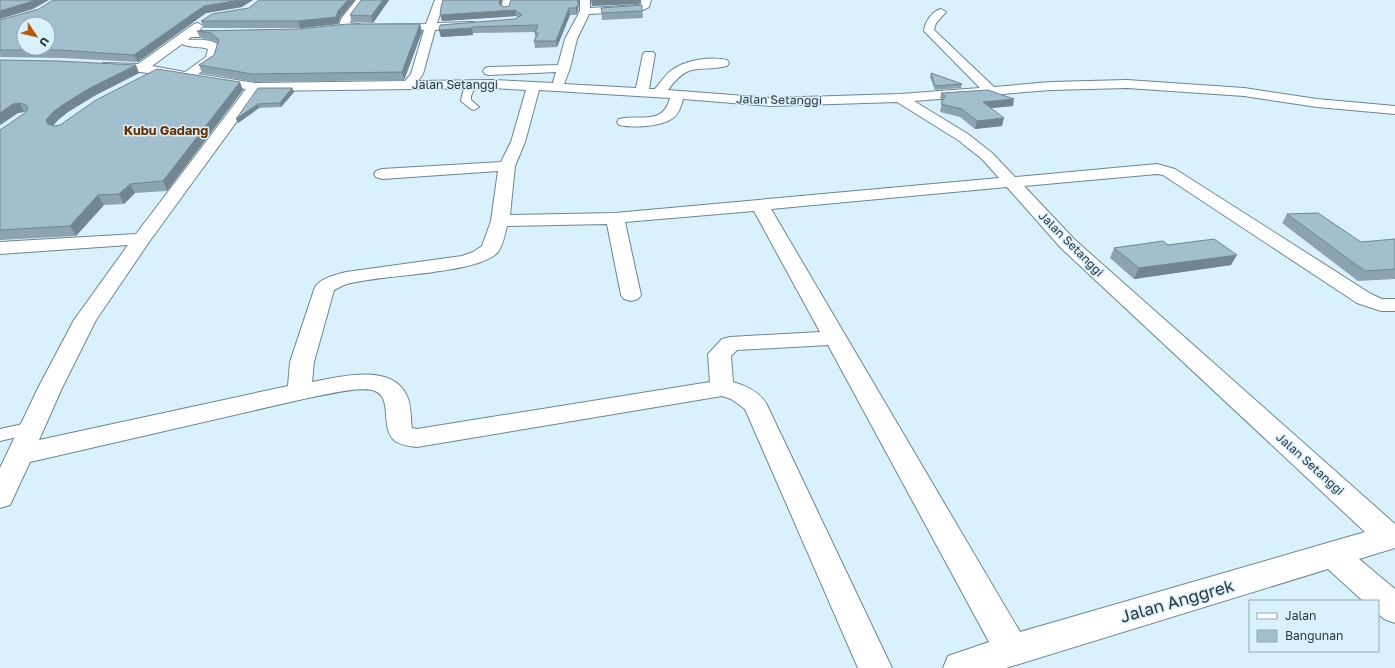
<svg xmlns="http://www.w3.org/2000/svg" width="1395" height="668" font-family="'Golos Text',sans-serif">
<rect width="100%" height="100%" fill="#d9f1fd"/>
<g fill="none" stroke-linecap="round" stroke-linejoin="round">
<defs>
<path id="lane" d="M472 81 476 84 471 96V100L479 107 474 110 471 109 461 101C462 94 465 83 472 81Z
M32 422 38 424 41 428 38 432 0 441V429Z"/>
<path id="street" d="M356 0H366L351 19 350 23 364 25 426 24 435 0H445L437 23 474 22 475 24 474 26 470 27 435 30 423 74 418 81 492 80 554 83 553 82 556 72 489 75 485 74 483 71 485 68 489 67 558 65 565 39 580 11V0H590V8L639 5 641 4V0H651L649 7 641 11 589 14 577 39 570 68 564 84 636 88 643 54 645 52H653L655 54 649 89H655C661 82 665 75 672 70 685 60 711 56 727 60L729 63 727 66C698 73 690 60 668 90L770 98 900 94 980 88 924 31C925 22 932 11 941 9L946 12 936 23 934 30 994 87 1051 82 1127 80 1244 88 1317 99 1395 106V114L1317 107 1244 96 1127 88 1051 90 914 101 968 134 992 153 1015 177 1157 164 1175 169 1371 294 1382 299H1395V311H1381L1357 303 1163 175 1157 174 1024 186 1075 240 1395 524V548L1359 559 1395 589V623L1384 619 1378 614V601H1363L1328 569 1006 668H943L948 656 989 642 828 345 737 350 731 356 733 382C747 386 760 392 767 405L892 668H858L745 409 731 399 722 396 417 447C410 446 399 445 394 440 380 427 393 398 375 391 360 385 316 397 299 400L30 462 10 505 0 508V468L38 388 74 320 128 245 0 254V242L136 234 246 89 141 72 107 70 103 69 101 66 103 63 138 64 194 24 198 23 203 26 199 31H228L233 34 228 37H191L188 40C198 40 213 38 220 47L216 61 198 74 255 83 405 81 411 74 424 30 364 31 340 28 339 26 341 19ZM182 44C190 48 200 46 208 49L206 57 185 72 152 66ZM492 88 526 90 511 142 501 162 382 169 376 171 374 174 376 177 382 179 498 171 491 221 482 246 473 252 462 256 346 272C335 275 321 278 315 287L290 362 288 386 39 440 62 388 96 320 149 242 259 91ZM539 90 670 98C663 126 640 114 619 119L617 122 619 125C632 128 662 127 673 118 679 114 681 106 683 99L770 106 897 102 958 140 982 159 999 178 615 213 510 215 515 166 525 142ZM1007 187 1061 248 1365 532 1020 632 771 209ZM754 211 820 332 730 337 722 339 708 354 710 382 417 429 412 428C410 416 412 405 406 394 390 363 339 377 312 382L314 362 334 290 344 285C377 274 478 275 498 252 503 245 505 234 507 226L607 224 621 295 624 299 631 301 638 299 641 295 625 222Z
M503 0H513L510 11 506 12 501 9Z"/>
</defs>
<use href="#lane" stroke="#6b8693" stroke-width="2"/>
<use href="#street" stroke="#6b8693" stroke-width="2"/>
<use href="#lane" fill="#fff" fill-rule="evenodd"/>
<use href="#street" fill="#fff" fill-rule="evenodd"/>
</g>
<path fill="#8ba4b0" d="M259 0H355L340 18 338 24 300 28H204L201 21 249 8Z
M389 0 373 23 352 22 350 15Z
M443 0H502L501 5 504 7 579 0 578 11 576 15H570L557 47 535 48 534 41 535 38V32L473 33V35L441 37 439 30 515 19 518 18 516 16 442 21Z
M642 5 643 18 602 20 601 8Z
M242 7 206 13 138 62 62 58 0 57V20Z
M420 24 422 32 404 80 255 82 202 73 199 65 214 55 217 44 214 41 200 38 197 31 298 29Z
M0 60 139 73 94 96 68 112 58 120 53 126H54L243 90 167 191 135 193 124 204 104 205 76 236 0 240V130L26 112H24L18 113 0 125Z
M931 73 962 84 961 88 935 90 930 77Z
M258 88H292L294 92 281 107 259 108 238 123Z
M941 93 1013 106 991 108 1002 126 975 129 960 117 940 112 942 102 940 100Z
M1287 214 1361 242 1395 239V279L1358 281 1282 223Z
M1168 245 1231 265 1134 279 1110 258 1114 248Z"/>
<path fill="#718690" d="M34 0H49L33 9 0 19V11Z
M240 0H253L242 7 206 13 138 62 134 55 204 6Z
M348 0H355L340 18 338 24 300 28 298 21 338 11Z
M383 0H389L373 23 371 16Z
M500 0H502L500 10 499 4Z
M578 0H579L578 11 576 15V8Z
M591 0H641L639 4 592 6Z
M569 8 570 15 557 47 556 41Z
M515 10 516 16 442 21 440 15Z
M420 24 422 32 404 80 402 72Z
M472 27 473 35 441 37 439 30Z
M136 65 139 73 94 96 68 112 58 120 50 129 46 120 53 112 64 104 90 88Z
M240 82 243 90 167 191 163 181Z
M292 88 294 92 281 107 280 103Z
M1014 99 1013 106 982 109 983 102Z
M20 103 24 112 18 113 0 125V113L13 104Z
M258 104 259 108 238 123 236 119Z
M1004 118 1002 126 975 129 977 121Z
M130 184 135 193 124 204 119 194Z
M98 195 104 205 76 236 70 226Z
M1237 255 1231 265 1134 279 1139 268Z"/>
<path fill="#a2bfcd" stroke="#718690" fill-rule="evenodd" d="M0 0H34L30 2 0 11Z
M53 0H240L204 6 134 55 58 50H0V20L39 9ZM24 24H48V48H24Z
M259 0H348L338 11 336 17 298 21H201L212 14 249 8Z
M361 0H383L371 16 350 15Z
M443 0H500L499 4 504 7 509 6 511 0H578V5L576 8H569L556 41H534L538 33H535L538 25 472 27V28L439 30 440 25 515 19 522 15 515 10 440 15 441 7Z
M642 5V11L602 13 601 8Z
M348 24H420L402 72 252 74 199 65 214 55 219 40 211 33 197 31 298 29Z
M0 60 58 61 136 65 90 88 64 104 53 112 46 120 48 124 54 126 60 125 96 100 157 69 240 82 163 181 130 184 119 194 98 195 70 226 0 230V130L25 113 28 109 26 105 20 103 13 104 0 113Z
M931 73 962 84 935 86Z
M258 88H292L280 103 258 104 236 119Z
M988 90 1014 99 983 102 1004 118 977 121 962 109 941 104 945 96 941 93Z
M1318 213 1361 242 1395 239V269L1365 271 1287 214Z
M1214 239 1237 255 1139 268 1114 248 1163 241 1168 245Z"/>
<g text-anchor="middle" stroke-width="3" stroke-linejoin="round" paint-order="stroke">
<g font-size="12" fill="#2c383e" stroke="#d9f1fd">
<text x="455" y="89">Jalan Setanggi</text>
<text transform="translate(779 100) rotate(1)" y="4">Jalan Setanggi</text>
<text transform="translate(1071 244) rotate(45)" y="4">Jalan Setanggi</text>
<text transform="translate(1310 464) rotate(42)" y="4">Jalan Setanggi</text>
</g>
<g font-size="13" font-weight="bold" fill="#6b3100" stroke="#d9f1fd">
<text x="166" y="135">Kubu Gadang</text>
</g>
<g font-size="17" fill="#2c383e" stroke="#d9f1fd">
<text transform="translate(1177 601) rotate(-16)" y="6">Jalan Anggrek</text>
</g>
</g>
<rect x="1249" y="600" width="130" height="52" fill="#d9f1fd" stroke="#94a7b1"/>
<rect x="1257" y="613" width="20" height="6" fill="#ffffff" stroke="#94a7b1"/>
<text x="1285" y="620" font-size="12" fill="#2c383e">Jalan</text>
<rect x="1257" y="630" width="20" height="12" fill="#a2bfcd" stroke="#94a7b1"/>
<text x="1285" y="640" font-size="12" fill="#2c383e">Bangunan</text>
<g transform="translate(36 36) rotate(125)"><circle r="19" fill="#d9f1fd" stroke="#94a7b1"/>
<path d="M0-3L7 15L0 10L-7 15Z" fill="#b85b09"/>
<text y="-6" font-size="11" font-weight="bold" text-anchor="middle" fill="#2c383e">U</text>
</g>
</svg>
